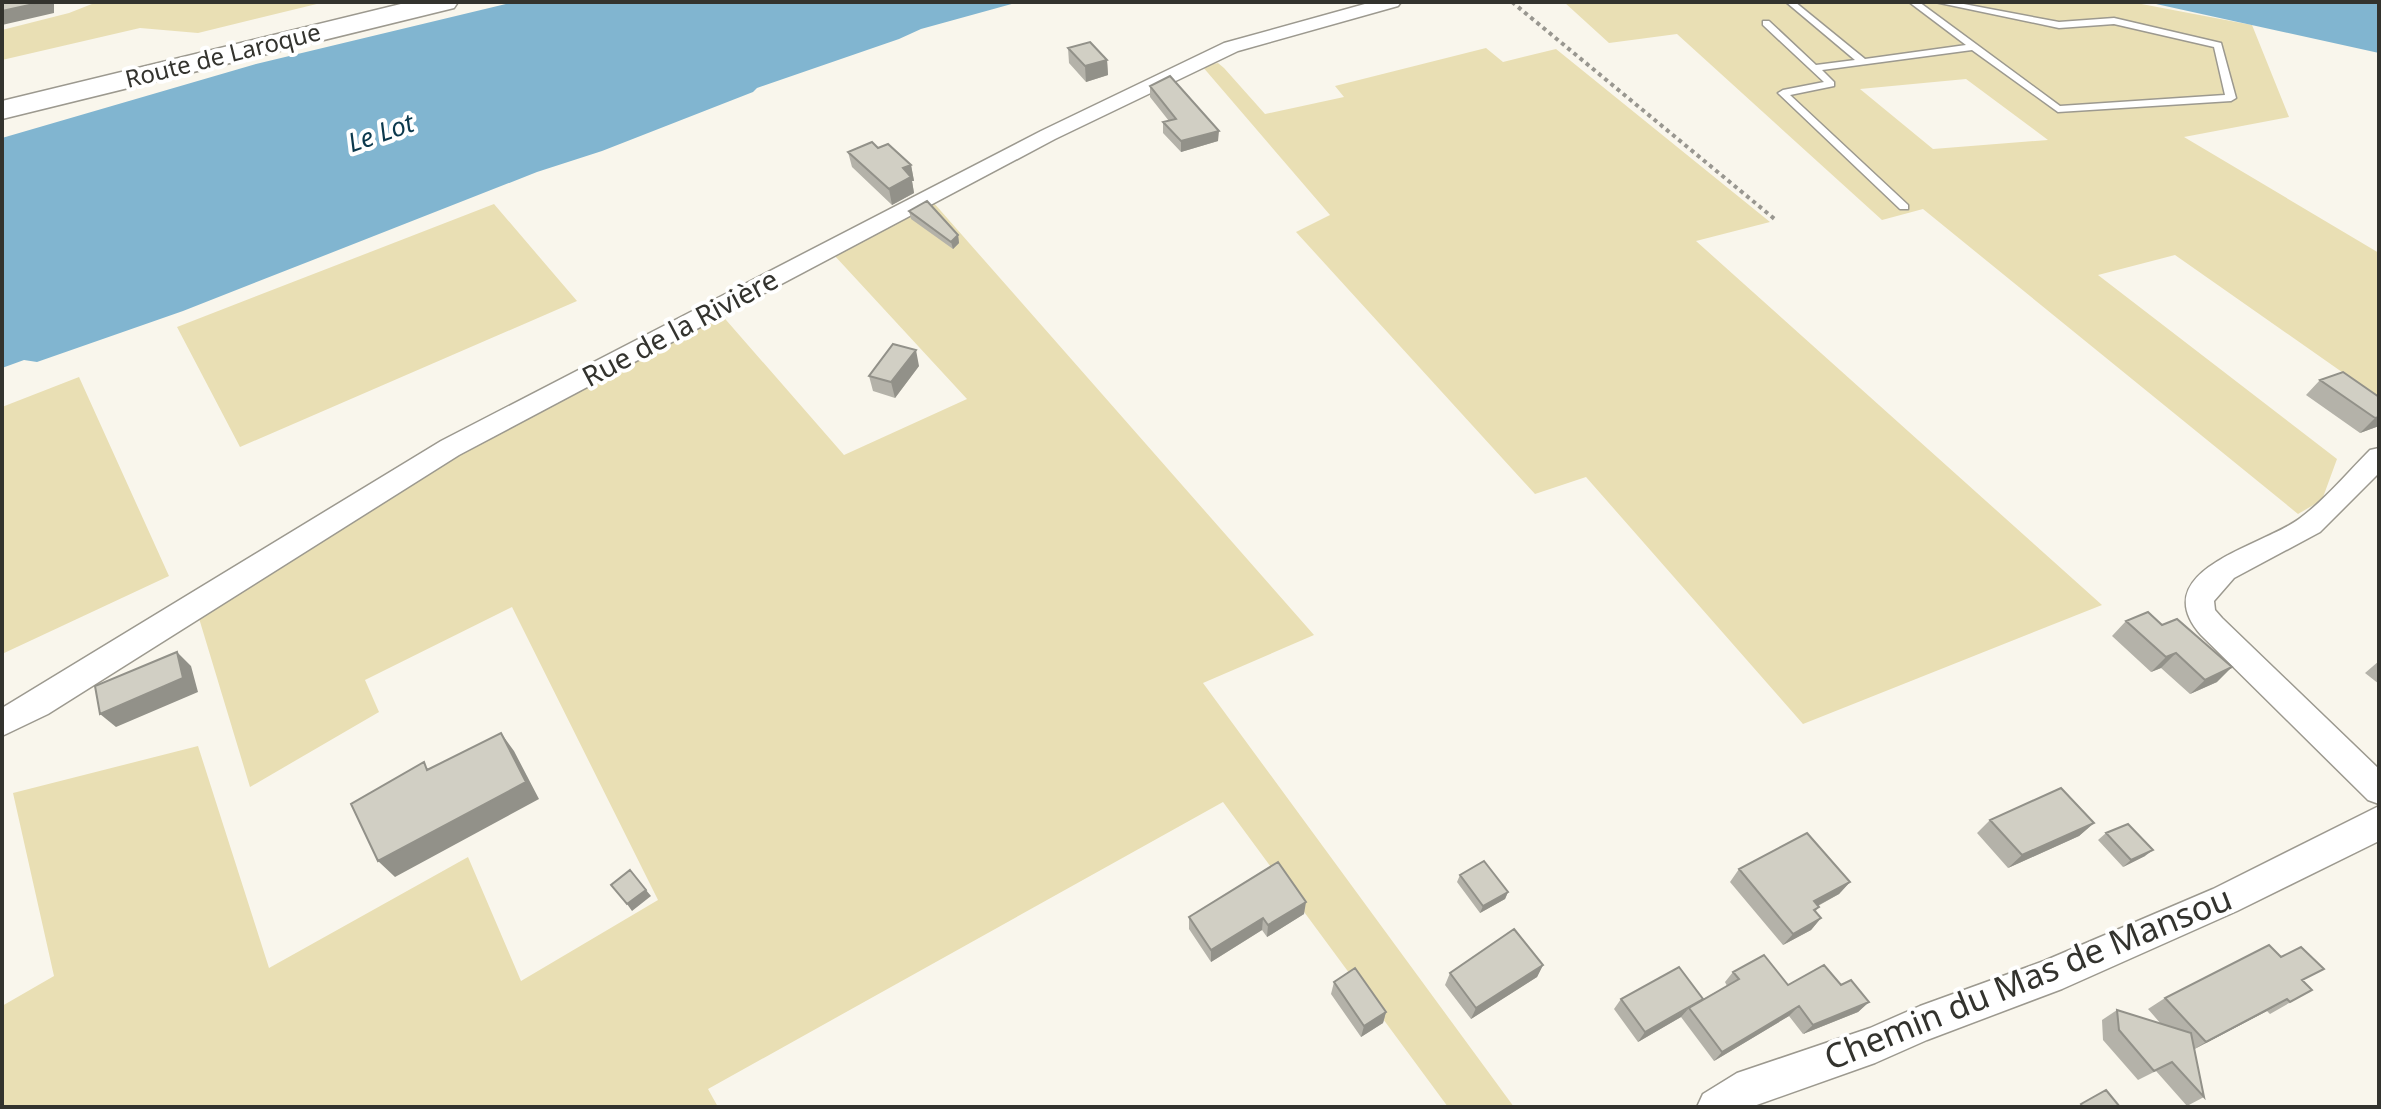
<svg xmlns="http://www.w3.org/2000/svg" width="2381" height="1109" font-family="'Noto Sans',sans-serif">
<rect width="100%" height="100%" fill="#f9f6ec"/>
<path fill="#e9dfb4" fill-rule="evenodd" d="M97 2H325L198 33 140 28 2 60V30L69 13Z
M1564 2H2131L2252 25 2289 117 2184 137 2379 253V398L2175 255 2098 275 2337 459 2322 500 2298 514 1923 209 1882 220 1677 34 1609 43ZM1966 79 2048 140 1933 149 1860 89Z
M1486 48 1503 62 1556 49 1770 222 1696 241 2102 605 1803 724 1586 477 1535 494 1296 232 1330 215 1202 66 1218 63 1224 68 1265 114 1344 97 1335 86Z
M933 202 1314 635 1203 683 1514 1107H1448L1223 802 708 1089 718 1107H2V1006L54 976 13 793 198 746 269 968 468 857 521 981 658 900 512 607 365 680 379 712 250 787 198 615 475 444 720 313 844 455 967 399 834 255Z
M494 204 577 301 240 447 177 327Z
M79 377 169 576 2 654V407Z"/>
<path fill="#81b5d0" d="M514 2H1019L921 29 899 39 757 88 753 92 602 151 537 172 183 311 37 362 24 360 2 368V138L256 64Z
M2147 2H2379V53Z"/>
<g fill="none" stroke-linecap="round" stroke-linejoin="round">
<defs>
<path id="lane" d="M1786 2H1795L1865 59 1966 45 1909 2H1919L2060 106 2225 95 2214 47 2114 24 2059 28 1935 2H1953L2059 22 2114 18 2221 43 2236 98 2231 101 2058 112 1972 50 1822 70 1834 82V86L1790 95 1908 205V209H1900L1778 93 1783 90 1824 82 1763 25V21H1769L1816 65 1855 60Z"/>
<path id="street" d="M1372 2H1401L1398 6 1238 51 1055 139 459 455 48 714 2 736V708L441 441 1041 131 1224 43Z
M2379 448V473L2320 532 2234 578 2214 601 2215 610 2222 618 2379 769V804L2368 800 2201 635C2144 570 2263 546 2299 519 2326 499 2347 473 2370 450Z
M2379 806V841L2237 911 2062 989 1927 1040 1875 1063 1751 1107H1697L1703 1094 1737 1073 1870 1028 1920 1006 2044 961 2213 889Z"/>
<path id="primary" d="M409 2H458L454 8 2 119V101Z"/>
</defs>
<use href="#lane" stroke="#9c998f" stroke-width="3"/>
<use href="#street" stroke="#9c998f" stroke-width="3"/>
<use href="#primary" stroke="#9c998f" stroke-width="3"/>
<path stroke="#999790" stroke-width="4" stroke-dasharray="4 4" stroke-linecap="butt" d="M1512 2 1777 221"/>
<use href="#lane" fill="#fff" fill-rule="evenodd"/>
<use href="#street" fill="#fff" fill-rule="evenodd"/>
<use href="#primary" fill="#fff" fill-rule="evenodd"/>
</g>
<path fill="#b4b2a9" d="M1068 48 1107 60 1108 75 1086 82 1069 63Z
M1150 86 1218 141 1181 152 1163 133V122L1169 121 1150 97Z
M878 148 911 165 914 181H912L914 193 892 205 852 167 848 152Z
M909 211 958 235 959 243 953 249 911 219Z
M919 366 895 398 873 391 869 376Z
M2343 372 2379 426 2360 433 2306 395 2320 380Z
M2148 612 2217 682 2190 694 2161 668 2151 672 2112 636 2126 621Z
M2379 661V684L2365 673Z
M1990 820 2094 823 2079 836 2008 868 1977 833Z
M2106 833 2145 856 2123 867 2098 840Z
M1739 869 1850 882 1839 894 1818 906 1819 907 1815 912 1821 918 1811 930 1783 945 1730 882Z
M1460 875 1508 892 1505 899 1480 913 1457 882Z
M1304 914 1267 937 1262 930 1211 962 1189 929V917Z
M1543 965 1537 977 1471 1019 1445 985 1450 973Z
M1733 972 1788 985H1841L1869 1002 1858 1012 1803 1034 1789 1016 1714 1061 1681 1017 1638 1042 1614 1009 1621 999H1703L1727 986 1725 982Z
M2303 981 2312 990 2270 1014 2267 1011 2194 1049 2204 1097 2187 1106 2156 1071 2138 1080 2103 1040 2102 1020 2117 1010 2161 1024 2148 1009 2165 998Z
M1334 982 1386 1012 1383 1023 1361 1037 1331 994Z"/>
<path fill="#929189" d="M43 2H54V13L2 25V11Z
M1107 60 1108 75 1086 82 1085 66Z
M1219 131 1218 141 1181 152V141Z
M911 165 914 181H912L914 193 892 205 889 189 903 168Z
M958 235 959 243 953 249 951 242Z
M916 350 919 366 895 398 891 382Z
M2379 417V426L2360 433 2375 418Z
M177 652 191 666 198 692 116 727 100 714Z
M2176 653 2161 668 2151 672 2166 657Z
M2232 667 2217 682 2190 694 2205 680Z
M501 733 514 751 539 799 395 877 378 861Z
M2094 823 2079 836 2008 868 2022 855Z
M2153 850 2145 856 2123 867 2131 860Z
M1850 882 1839 894 1804 913 1814 901Z
M646 890 651 896 632 911 627 904Z
M1508 892 1505 899 1480 913 1483 906Z
M1306 902 1304 914 1267 937 1268 925Z
M1263 918 1262 930 1211 962V950Z
M1821 918 1811 930 1783 945 1793 934Z
M1543 965 1537 977 1471 1019 1476 1008Z
M2287 999 2267 1011 2187 1053 2206 1042Z
M1869 1002 1858 1012 1803 1034 1813 1025Z
M1799 1006 1789 1016 1714 1061 1722 1052Z
M1689 1008 1681 1017 1638 1042 1645 1032Z
M1386 1012 1383 1023 1361 1037 1364 1026Z"/>
<path fill="#d1cfc4" stroke="#929189" stroke-width="2" d="M2 2H43L2 11Z
M1090 42 1107 60 1085 66 1068 48Z
M1170 76 1219 131 1181 141 1163 122 1176 119 1150 86Z
M872 142 878 148 888 144 911 165 903 168 911 177 889 189 848 152Z
M927 201 958 235 951 242 909 211Z
M893 344 916 350 891 382 869 376Z
M2343 372 2379 397V417L2375 418 2320 380Z
M2148 612 2162 625 2177 619 2232 667 2205 680 2176 653 2166 657 2126 621Z
M177 652 183 678 100 714 95 686Z
M501 733 526 782 378 861 351 804 424 762 427 770Z
M2061 788 2094 823 2022 855 1990 820Z
M2128 824 2153 850 2131 860 2106 833Z
M1807 833 1850 882 1814 901 1819 907 1814 910 1821 918 1793 934 1739 869Z
M1484 861 1508 892 1483 906 1460 875Z
M1278 862 1306 902 1268 925 1263 918 1211 950 1189 917Z
M630 870 646 890 627 904 611 885Z
M1514 929 1543 965 1476 1008 1450 973Z
M2269 945 2281 957 2301 947 2324 969 2302 980 2312 990 2290 1002 2287 999 2206 1042 2165 998Z
M1764 955 1788 985 1824 965 1841 985 1851 980 1869 1002 1813 1025 1799 1006 1722 1052 1689 1008 1739 979 1733 972Z
M1679 967 1703 999 1645 1032 1621 999Z
M1355 968 1386 1012 1364 1026 1334 982Z
M2117 1010 2191 1033 2204 1097 2172 1062 2154 1071 2119 1030Z
M2106 1090 2120 1107H2083L2081 1104Z"/>
<g text-anchor="middle" stroke-width="8" stroke-linejoin="round" paint-order="stroke">
<g font-size="24" fill="#33332e" stroke="#fff">
<text transform="translate(223 56) rotate(-14)" y="8">Route de Laroque</text>
</g>
<g font-size="26" font-style="italic" fill="#0c394d" stroke="#fff">
<text transform="translate(381 133) rotate(-19)" y="9">Le Lot</text>
</g>
<g font-size="28" fill="#33332e" stroke="#fff">
<text transform="translate(680 328) rotate(-28)" y="10">Rue de la Rivière</text>
</g>
<g font-size="34" fill="#33332e" stroke="#fff">
<text transform="translate(2028 978) rotate(-22)" y="12">Chemin du Mas de Mansou</text>
</g>
</g>
<rect width="2381" height="1109" fill="none" stroke="#33332e" stroke-width="8"/>
</svg>
